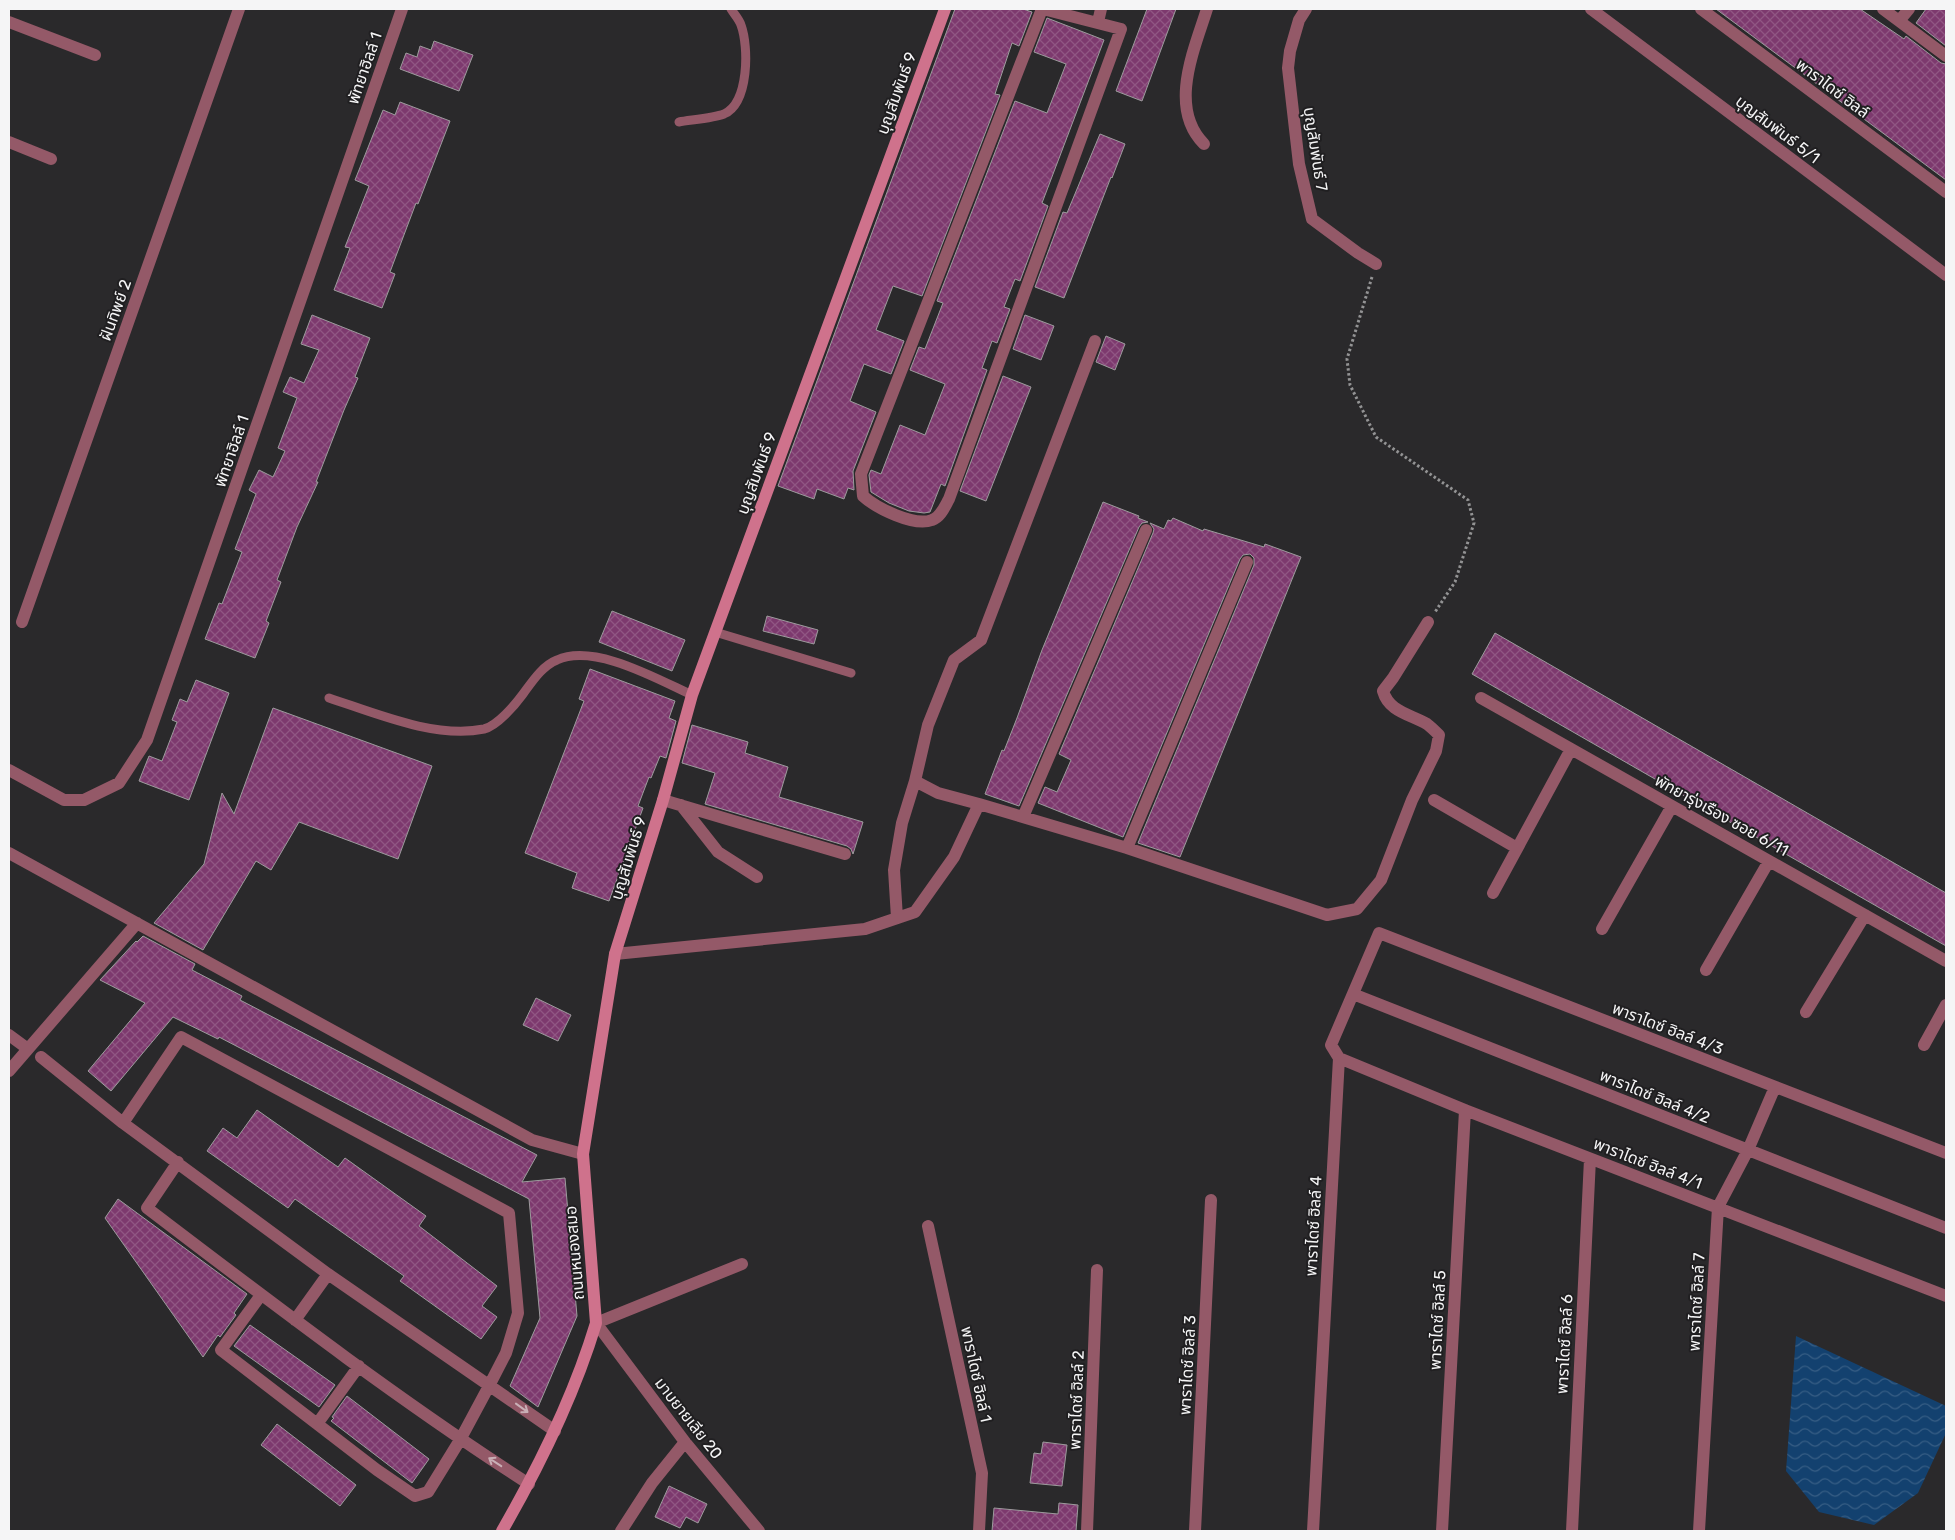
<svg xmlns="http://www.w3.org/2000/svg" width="1955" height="1540" font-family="Rubik,'Noto Sans Thai',sans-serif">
<defs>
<pattern id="water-waves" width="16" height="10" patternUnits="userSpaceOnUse" patternTransform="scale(1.25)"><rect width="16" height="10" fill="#13416f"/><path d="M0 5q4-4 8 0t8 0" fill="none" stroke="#365d84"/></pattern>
<pattern id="building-cross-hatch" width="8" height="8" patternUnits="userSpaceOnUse" patternTransform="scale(1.25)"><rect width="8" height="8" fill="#7d396e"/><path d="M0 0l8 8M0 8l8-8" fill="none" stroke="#905683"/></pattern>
</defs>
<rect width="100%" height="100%" fill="#2a292b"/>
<path fill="url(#water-waves)" d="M1796 1336 1946 1406V1433L1918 1493 1874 1525 1819 1512 1786 1471Z"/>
<path fill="url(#building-cross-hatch)" stroke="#9d9b9d" d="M955 9H1023L1032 12 1019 46 1012 43 995 94 1000 95 922 296 893 286 876 330 904 341 891 374 864 364 850 401 876 412 853 471 854 490 848 488 844 499 817 489 814 499 778 486Z
M1147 9H1176L1142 101 1116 91Z
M1716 9H1860L1904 39 1906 36 1941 63 1946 64V180Z
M1926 9H1946V46L1916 23Z
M1047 18 1104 40 1042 203 1048 206 1020 281 1015 279 1004 307 1010 309 997 343 992 341 982 368 987 370 945 486 941 484 930 512 924 513 909 511 889 503 871 492 869 475 871 470 881 474 900 425 925 435 945 384 910 370 919 347 925 349 943 303 937 301 1015 101 1047 113 1066 64 1034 52Z
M434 41 473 55 459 91 400 69 406 53 417 57 420 46 431 50Z
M400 102 450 121 418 204 416 203 390 272 395 274 382 308 334 290 350 248 345 247 369 186 355 180 383 110 395 115Z
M1100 134 1125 144 1112 178 1111 177 1064 298 1035 287 1063 212 1067 213Z
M312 315 370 338 355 377 358 378 344 410 316 482H318L297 527 277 580 281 582 266 621 269 623 255 658 205 639 219 603 222 604 242 552 235 549 256 494 249 490 259 470 273 477 285 451 278 448 297 398 283 392 290 377 304 383 319 350 301 344Z
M1025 315 1054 326 1041 360 1013 349Z
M1106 336 1125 344 1115 370 1096 362Z
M1003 376 1031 387 986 501 960 491Z
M1103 502 1139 516 1138 518 1148 522 1142 523 1139 527 1019 806 985 794 1002 750 1004 751 1017 718 1042 650Z
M1173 518 1203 531 1204 529 1264 547 1265 544 1301 557 1180 857 1138 843 1254 565V558L1250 554 1243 555 1240 559 1123 837 1038 803 1045 787 1057 792 1071 760 1059 754 1153 533 1154 529 1150 523 1164 529 1168 520 1171 521Z
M612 611 685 640 672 671 599 642Z
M767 616 818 630 814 644 763 631Z
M1495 633 1946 893V946L1472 674Z
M590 669 675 701 669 718 676 721 666 758 660 756 651 778 649 777 638 806 643 808 609 901 572 888 577 873 525 853 584 701 579 699Z
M196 680 229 693 189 800 139 781 149 756 162 761 177 722 172 720 180 699 187 702Z
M273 708 432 766 398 859 299 822 271 870 256 861 203 950 154 923 204 864 222 793 234 814Z
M692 725 748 742 745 753 788 767 779 797 863 822 853 854 851 849 847 846 705 804 715 773 682 763Z
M143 936 195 964 192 970 242 996 240 1000 537 1155 522 1182 565 1178 577 1316 538 1407 510 1386 540 1318 529 1199 219 1037 218 1039 173 1017 111 1091 88 1071 145 1003 100 980 136 941 137 942Z
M536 998 571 1015 558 1041 523 1025Z
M257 1110 338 1167 345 1158 426 1216 419 1226 497 1286 482 1306 497 1317 481 1339 400 1281 404 1276 295 1199 288 1208 207 1151 223 1128 237 1138Z
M118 1199 247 1294 234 1313 236 1315 220 1337 218 1335 203 1357 105 1218Z
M250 1325 335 1385 319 1407 234 1346Z
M347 1396 429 1459 412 1483 331 1421 334 1418 332 1417Z
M277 1424 356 1485 340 1506 261 1445Z
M1043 1442 1067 1445 1062 1486 1030 1483 1034 1453 1041 1454Z
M669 1486 707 1504 698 1523 686 1517 680 1528 655 1517Z
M1059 1503 1078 1505 1076 1531H992L994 1508 1058 1514Z"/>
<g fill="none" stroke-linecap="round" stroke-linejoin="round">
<path stroke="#939394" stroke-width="3" stroke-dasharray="2.5 2.5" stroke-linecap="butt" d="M1372 277 1347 359 1350 385 1376 437 1468 500 1474 523 1455 582 1435 612"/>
<path stroke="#945968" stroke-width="9" d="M679 122C690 120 714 118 724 114 749 103 749 47 741 25 739 19 734 14 731 9
M715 632 851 673
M329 698C375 713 435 739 484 729 497 726 515 705 523 694 532 682 542 666 557 660 594 643 657 679 692 695"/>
<path stroke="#945968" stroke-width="12" d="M1042 9 861 474 863 496C876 508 914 527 932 520 941 517 945 506 949 499L1121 29 1043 9
M1306 9 1299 20 1290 51 1288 68 1299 164 1312 219 1358 253 1376 264
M1591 9 1946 275
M1701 9 1946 192
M1883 9 1946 56
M1899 21 1909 9
M9 22 95 55
M1098 22 1101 9
M9 142 51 159
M1204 144C1168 108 1194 50 1207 9
M22 622 239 9
M1481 698 1946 961
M9 770 64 800H84L119 783 147 740 402 9
M915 781 938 793 979 804
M663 800 845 854
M1434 800 1517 848
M681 805 718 852 757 877
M1023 817 1146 530
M1127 848 1247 562
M9 853 532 1140 583 1154
M1493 893 1571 749
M897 918 894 870 902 823 915 781 928 725 954 660 981 640 1095 341
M1602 929 1672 806
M615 954 865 929 915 912 954 857 979 804 1127 848 1327 915 1357 909 1381 880 1412 800 1436 751 1439 735C1435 731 1431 727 1427 724 1410 714 1389 712 1383 691L1393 678 1428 622
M1706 970 1769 861
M1353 994 1946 1228
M1806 1012 1865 915
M9 1035 28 1049
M1924 1045 1946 1005
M41 1057 123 1123 328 1274 555 1431
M1339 1058 1465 1110 1946 1296
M9 1071 137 923
M123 1123 181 1037 509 1213 518 1313 506 1353 489 1386 460 1440 428 1492 415 1496 377 1470 221 1350 261 1295
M178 1162 147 1208C272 1303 397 1399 529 1484
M928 1226 982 1473 979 1531
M742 1264 596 1323 685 1442 759 1531
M295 1320 328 1274
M317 1424 359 1366
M621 1531 652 1483 685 1442
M1087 1531 1097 1270
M1195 1531 1211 1200
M1313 1531 1339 1058 1331 1045 1379 933 1946 1153
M1442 1531 1465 1110
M1572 1531 1590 1159
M1699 1531 1718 1207 1748 1150 1775 1087"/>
<path stroke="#cf728c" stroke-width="12" d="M502 1531C540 1465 574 1396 596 1323L583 1154 615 954 663 800 692 695 945 9"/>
</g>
<defs><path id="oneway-shaft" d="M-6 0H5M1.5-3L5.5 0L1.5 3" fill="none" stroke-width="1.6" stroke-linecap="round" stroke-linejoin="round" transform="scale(1.25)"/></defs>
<g stroke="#c9afb6">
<use href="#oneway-shaft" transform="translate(522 1408) rotate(36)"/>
<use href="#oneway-shaft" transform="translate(495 1462) rotate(-147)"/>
</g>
<g text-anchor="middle" stroke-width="4" stroke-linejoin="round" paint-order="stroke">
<g font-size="16" fill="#f5f5f6" stroke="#201f21">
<text transform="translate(364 68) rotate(-71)" y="6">พัทยาฮิลล์ 1</text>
<text transform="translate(1833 88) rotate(37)" y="6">พาราไดซ์ ฮิลล์</text>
<text transform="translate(896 93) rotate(-70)" y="6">บุญสัมพันธ์ 9</text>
<text transform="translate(1778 129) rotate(37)" y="6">บุญสัมพันธ์ 5/1</text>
<text transform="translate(1316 149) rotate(81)" y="6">บุญสัมพันธ์ 7</text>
<text transform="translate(115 310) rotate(-70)" y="6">ฝันทิพย์ 2</text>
<text transform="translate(231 451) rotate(-71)" y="6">พัทยาฮิลล์ 1</text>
<text transform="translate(756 473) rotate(-70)" y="6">บุญสัมพันธ์ 9</text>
<text transform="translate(1722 815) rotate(29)" y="6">พัทยารุ่งเรือง ซอย 6/11</text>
<text transform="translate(628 858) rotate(-73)" y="6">บุญสัมพันธ์ 9</text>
<text transform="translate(1668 1028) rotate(21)" y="6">พาราไดซ์ ฮิลล์ 4/3</text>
<text transform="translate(1655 1096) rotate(22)" y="6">พาราไดซ์ ฮิลล์ 4/2</text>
<text transform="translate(1648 1163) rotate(21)" y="6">พาราไดซ์ ฮิลล์ 4/1</text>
<text transform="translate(1313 1226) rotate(-87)" y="6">พาราไดซ์ ฮิลล์ 4</text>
<text transform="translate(574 1253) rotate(-95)" y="6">ถนนหนองสมอ</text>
<text transform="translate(1696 1302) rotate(-87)" y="6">พาราไดซ์ ฮิลล์ 7</text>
<text transform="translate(1437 1320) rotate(-87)" y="6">พาราไดซ์ ฮิลล์ 5</text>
<text transform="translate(1564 1344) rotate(-87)" y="6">พาราไดซ์ ฮิลล์ 6</text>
<text transform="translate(1187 1365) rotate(-87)" y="6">พาราไดซ์ ฮิลล์ 3</text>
<text transform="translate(977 1374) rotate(78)" y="6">พาราไดซ์ ฮิลล์ 1</text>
<text transform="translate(1076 1400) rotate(-88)" y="6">พาราไดซ์ ฮิลล์ 2</text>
<text transform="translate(689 1418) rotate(52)" y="6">มาบยายเลีย 20</text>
</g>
</g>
<rect width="1955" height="1540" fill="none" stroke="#f5f5f6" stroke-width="20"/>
</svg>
